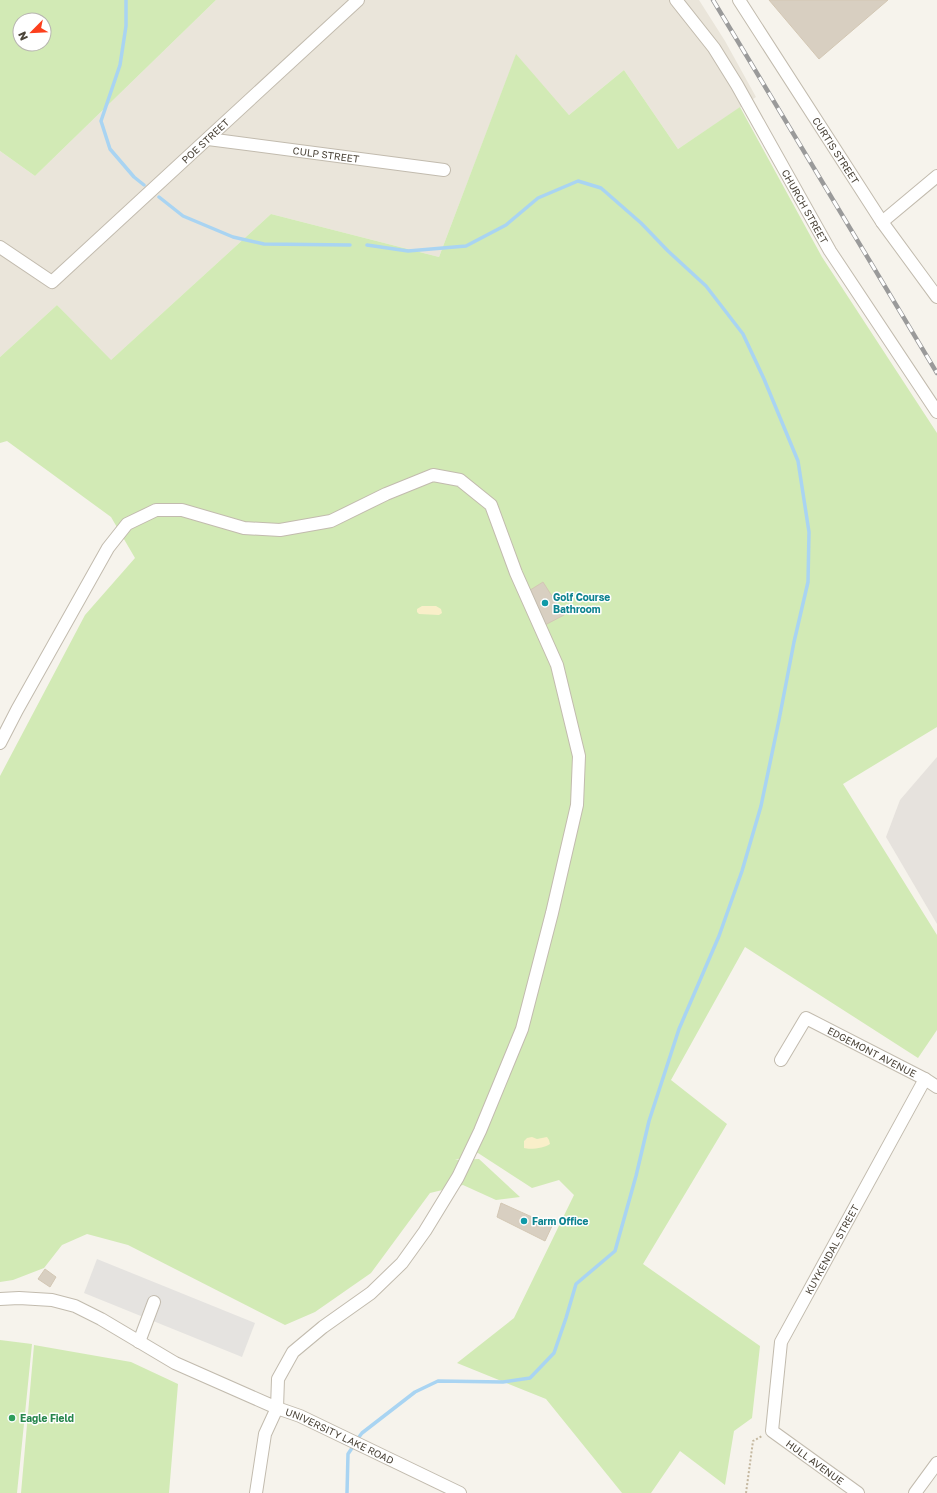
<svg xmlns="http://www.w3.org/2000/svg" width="937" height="1493" font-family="'Golos Text',sans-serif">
<rect width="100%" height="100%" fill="#f6f3ec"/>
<path fill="#eae5da" d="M216 0H699L725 41 756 97 678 149 624 70 569 115 516 55 439 257 271 214 110 361 57 305 0 357V151L35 176Z"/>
<path fill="#e6e2dd" d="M937 757V924L886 837 900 800Z"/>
<path fill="#d2eab5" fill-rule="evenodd" d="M0 0H216L35 176 0 151ZM20 20H44V44H20Z
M516 54 569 115 624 70 678 149 740 107 822 257 937 433V727L843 784 937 935V1030L918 1058 745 947 671 1080 727 1124 643 1264 760 1346 752 1418 734 1431 725 1485 680 1451 651 1493H622L546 1399 457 1363 514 1318 574 1195 559 1180 532 1188 478 1153 455 1160 479 1159 520 1197 496 1200 463 1185 430 1193 371 1273 315 1312 285 1325 128 1245 87 1234 62 1245 44 1268 13 1280 0 1282V776L85 615 135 558 111 517 7 441 0 443V357L57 305 111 360 271 214 439 257Z
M0 1340 32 1344 17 1493H0Z
M34 1345 131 1362 178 1384 169 1493H21Z"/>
<path fill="#f9efc9" d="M422 606H436L441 609 442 613 439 615 419 614 417 612V609Z
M532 1137 537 1139 547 1137 549 1140 550 1144C545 1148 530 1150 524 1148V1141L527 1138Z"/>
<path fill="#e5e3e0" d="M97 1259 255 1323 242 1357 84 1293Z"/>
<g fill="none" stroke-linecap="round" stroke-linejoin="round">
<path stroke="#a9d4f2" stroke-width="3.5" d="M126 0V26L120 65 101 121 110 149 134 177 144 185
M159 197 183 216 233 237 264 244 350 245
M359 1437 362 1433 415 1392 438 1381 503 1382 530 1378 554 1353 566 1318 576 1284 615 1251 636 1176 649 1121 679 1029 719 936 742 871 761 806 779 720 794 642 808 582 809 532 798 461 764 379 743 334 706 286 668 251 641 223 601 188 578 181 538 198 506 225 466 246 408 251 367 245
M347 1493 348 1454 352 1448"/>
</g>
<path fill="#d8cfc1" stroke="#d3c7b4" d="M769 0H888L819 59Z
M543 582 564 615 545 625 527 592Z
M501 1203 552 1226 545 1241 497 1217Z
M45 1269 56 1277 50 1287 38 1279Z"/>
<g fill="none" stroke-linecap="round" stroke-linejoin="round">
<defs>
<g id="minor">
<path id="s1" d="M676 0 714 48 737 85 830 251 937 412"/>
<path id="s2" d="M739 0 882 222 937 297"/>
<path id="s3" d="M208 139 444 170"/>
<path d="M882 222 937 176"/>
<path id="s4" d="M0 247 52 282 358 0"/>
<path d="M0 743 17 710 108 548 127 524 156 510H182L244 528 280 530 331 521 386 494 433 475 460 480 491 505 516 573 557 665 579 756 577 805 552 913 522 1029 480 1131 458 1177 425 1231 402 1263 371 1293 323 1327 293 1352 278 1379 277 1408 175 1363 101 1319 75 1306 52 1300 19 1298 0 1299"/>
<path id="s5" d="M781 1060 806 1018 925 1079 937 1087"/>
<path d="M139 1342 154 1302"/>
<path id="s6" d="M256 1493 265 1434 277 1408 300 1416 460 1493"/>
<path id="s7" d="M858 1493 772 1431 781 1342 925 1079"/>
<path d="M915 1493 937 1463"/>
</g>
</defs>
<use href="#minor" stroke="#c2bbae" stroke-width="14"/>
<path stroke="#c4b79f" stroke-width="2" stroke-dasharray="2 2" stroke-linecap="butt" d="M746 1493 753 1441 762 1436"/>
<use href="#minor" stroke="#fff" stroke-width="12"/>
<defs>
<path id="rail" d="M713 0 937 373"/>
</defs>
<use href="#rail" stroke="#9a9a9a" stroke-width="4.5"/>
<use href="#rail" stroke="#fff" stroke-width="3" stroke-dasharray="9" stroke-linecap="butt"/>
</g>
<g fill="#0f9aa8" stroke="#fff" stroke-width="1.5">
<circle cx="545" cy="603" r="4"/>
<circle cx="524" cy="1221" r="4"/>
</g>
<circle fill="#2e9e5b" stroke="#fff" stroke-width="1.5" cx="12" cy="1418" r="4"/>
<g text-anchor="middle" stroke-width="3" stroke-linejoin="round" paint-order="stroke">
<g font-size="10" fill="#4b4439" stroke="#fff">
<text dy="4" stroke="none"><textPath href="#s4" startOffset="271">POE STREET</textPath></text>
<text dy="4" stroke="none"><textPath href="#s2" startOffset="179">CURTIS STREET</textPath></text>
<text dy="4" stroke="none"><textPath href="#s3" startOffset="119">CULP STREET</textPath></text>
<text dy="4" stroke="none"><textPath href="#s1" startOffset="244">CHURCH STREET</textPath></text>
<text dy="4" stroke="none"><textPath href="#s5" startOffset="123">EDGEMONT AVENUE</textPath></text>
<text dy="4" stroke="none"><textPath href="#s7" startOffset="301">KUYKENDAL STREET</textPath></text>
<text dy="4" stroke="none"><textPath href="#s6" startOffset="157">UNIVERSITY LAKE ROAD</textPath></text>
<text transform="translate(815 1462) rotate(36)" y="4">HULL AVENUE</text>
</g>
<g font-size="10" font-weight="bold" fill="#0d838f" stroke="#fff" text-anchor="start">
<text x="553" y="601">Golf Course<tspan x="553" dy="12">Bathroom</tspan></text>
<text x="532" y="1225">Farm Office</text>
</g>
<g font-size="10" font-weight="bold" fill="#27864d" stroke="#fff" text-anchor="start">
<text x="20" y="1422">Eagle Field</text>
</g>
</g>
<g transform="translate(32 32) rotate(246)"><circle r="19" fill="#ffffff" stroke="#b7b4b0"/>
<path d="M0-3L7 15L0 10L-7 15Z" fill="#fc3f1d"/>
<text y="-6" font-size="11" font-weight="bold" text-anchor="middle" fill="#4b4439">N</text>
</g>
</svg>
